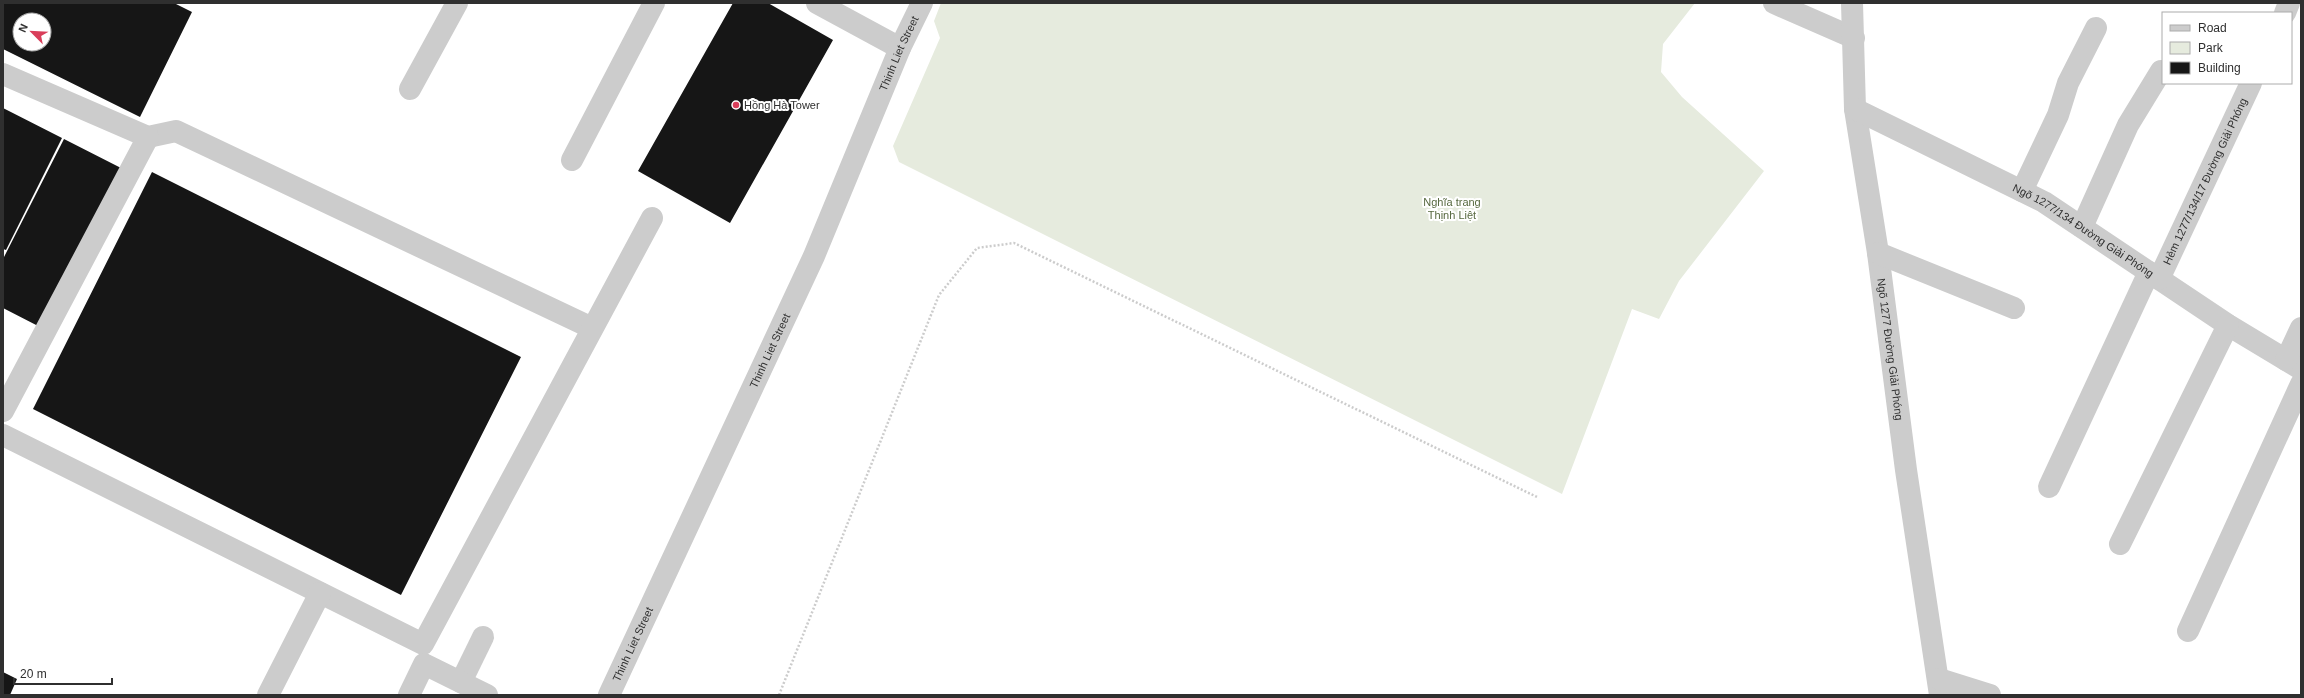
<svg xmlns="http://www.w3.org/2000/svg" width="2304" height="698" font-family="Helvetica,sans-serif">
<rect width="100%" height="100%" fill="#fff"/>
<path fill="#e6ebde" d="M941 3H1695L1663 44 1661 72 1682 97 1764 171 1679 281 1659 319 1632 309 1562 494 899 162 893 146 940 38 934 21Z"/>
<path fill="#161616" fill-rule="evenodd" d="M3 3H174L192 12 140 117 3 49ZM20 20H44V44H20Z
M733 3H768L833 40 730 223 638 171Z
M3 108 62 138 6 250 3 249Z
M64 139 121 168 40 327 3 308V259Z
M152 172 521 357 401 595 33 409Z
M3 672 17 679 10 695H3Z"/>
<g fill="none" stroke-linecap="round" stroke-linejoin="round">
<path stroke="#ccc" stroke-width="2.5" stroke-dasharray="2 2" stroke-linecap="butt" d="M779 695 939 295 977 248 1014 243 1537 497"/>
<g stroke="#ccc" stroke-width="22">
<path d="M817 3 900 48"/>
<path d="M1774 3 1854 38"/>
<path id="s1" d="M1852 3 1855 109 1878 253 1906 470 1940 695"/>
<path d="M2285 13 2289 3"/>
<path d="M3 74 148 137 176 131 592 328"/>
<path d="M410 89 457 3"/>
<path id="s2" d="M1855 109 2044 202 2228 325 2301 369"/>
<path d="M572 160 654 3"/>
<path d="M2022 191 2058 115 2068 83 2096 28"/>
<path d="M2082 227 2128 125 2161 71"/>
<path d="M1878 253 2014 308"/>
<path id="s3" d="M2159 279 2251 83"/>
<path d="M2286 360 2301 328"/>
<path d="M3 411 148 137"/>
<path d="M3 435 423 644 652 218"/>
<path d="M2049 487 2149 272"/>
<path d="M2120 544 2228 325"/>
<path d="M2188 631 2301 384"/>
<path d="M1939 679 1990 695"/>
<path d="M461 682 483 637"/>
<path d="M268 695 320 593"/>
<path d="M409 695 424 664 487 695"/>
<path id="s4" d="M609 695 814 256 900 48 922 3"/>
</g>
</g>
<circle fill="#d93e5a" stroke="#fff" stroke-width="1.5" cx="736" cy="105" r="4"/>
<g text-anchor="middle" stroke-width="4" stroke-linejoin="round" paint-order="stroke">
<g font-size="11" fill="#2f2f2f" stroke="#fff">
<text dy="4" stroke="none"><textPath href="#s4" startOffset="704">Thinh Liet Street</textPath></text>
<text dy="4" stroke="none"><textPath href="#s3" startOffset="108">Hẻm 1277/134/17 Đường Giải Phóng</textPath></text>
<text dy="4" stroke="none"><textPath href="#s2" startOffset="259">Ngõ 1277/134 Đường Giải Phóng</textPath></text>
<text dy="4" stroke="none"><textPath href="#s1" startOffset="349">Ngõ 1277 Đường Giải Phóng</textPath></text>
<text dy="4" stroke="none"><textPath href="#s4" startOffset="380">Thinh Liet Street</textPath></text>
<text dy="4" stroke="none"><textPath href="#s4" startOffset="56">Thinh Liet Street</textPath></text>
</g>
<g font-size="11" fill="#2f2f2f" stroke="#fff" text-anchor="start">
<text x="744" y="109">Hồng Hà Tower</text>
</g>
<g font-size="11" fill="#56683f" stroke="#fff">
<text x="1452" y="206">Nghĩa trang<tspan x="1452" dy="13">Thịnh Liệt</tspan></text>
</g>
</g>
<rect width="2304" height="698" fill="none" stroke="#2f2f2f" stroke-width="8"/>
<rect x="2162" y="12" width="130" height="72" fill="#ffffff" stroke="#acacac"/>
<rect x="2170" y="25" width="20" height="6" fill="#cccccc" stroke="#acacac"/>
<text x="2198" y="32" font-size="12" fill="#2f2f2f">Road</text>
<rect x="2170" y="42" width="20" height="12" fill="#e6ebde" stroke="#acacac"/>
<text x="2198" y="52" font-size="12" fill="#2f2f2f">Park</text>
<rect x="2170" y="62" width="20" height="12" fill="#161616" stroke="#acacac"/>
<text x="2198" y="72" font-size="12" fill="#2f2f2f">Building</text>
<g transform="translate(32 32) rotate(294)"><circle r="19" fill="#ffffff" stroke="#acacac"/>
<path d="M0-3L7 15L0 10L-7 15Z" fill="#d93e5a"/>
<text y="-6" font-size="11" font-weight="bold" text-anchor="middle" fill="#2f2f2f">N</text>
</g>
<path d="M14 678v6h98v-6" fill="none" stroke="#2f2f2f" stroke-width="2"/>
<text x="20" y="678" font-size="12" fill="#2f2f2f" stroke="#ffffff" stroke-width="3" paint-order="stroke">20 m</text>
</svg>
